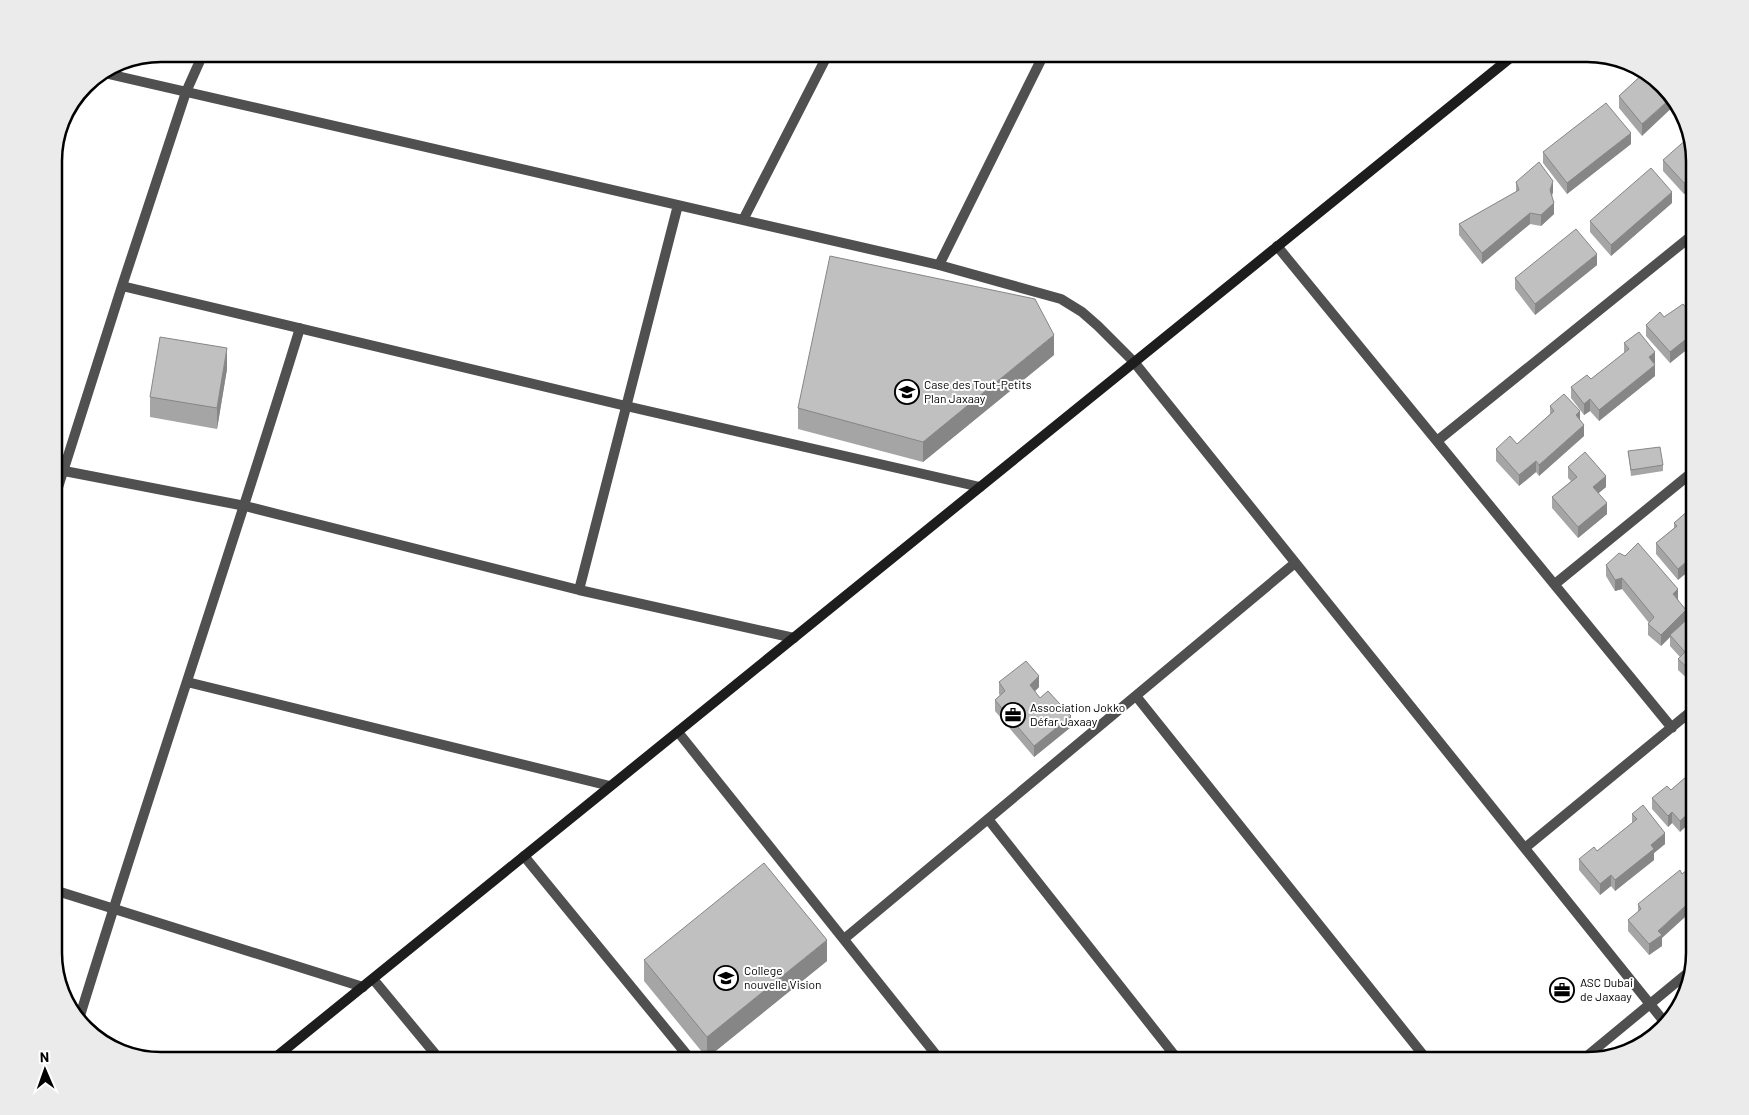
<svg xmlns="http://www.w3.org/2000/svg" width="1749" height="1115" font-family="Barlow,sans-serif">
<rect width="100%" height="100%" fill="#fff"/>
<g fill="none" stroke-linecap="round" stroke-linejoin="round">
<path stroke="#505050" stroke-width="10" d="M104 73 939 265 1061 299 1082 312 1098 326 1134 362 1666 1024
M743 220 828 54
M1277 246 1672 728
M939 265 1044 54
M122 286 626 406 980 487
M1437 441 1695 233
M54 469 245 506 579 590 794 638
M54 500 122 286 186 92 203 54
M1555 584 1695 470
M579 590 678 205
M187 682 610 786
M1136 696 1428 1061
M678 732 941 1061
M988 819 1179 1061
M1525 848 1695 708
M524 856 692 1061
M54 890 363 987
M844 939 1295 563
M373 979 441 1061
M79 1019C150 788 229 559 300 328
M1581 1061 1690 971"/>
<path stroke="#1d1d1d" stroke-width="10" d="M271 1061 1515 54"/>
</g>
<path fill="#a5a5a5" d="M1646 71 1642 136 1619 108V96Z
M1631 144 1567 194 1543 163V152Z
M1663 160 1695 161V185L1684 194 1663 171Z
M1516 182 1553 192 1552 196 1554 214 1541 226 1530 224 1482 264 1459 235V224L1516 192Z
M1672 203 1611 256 1590 232V221Z
M1597 265 1535 315 1515 289V278Z
M1664 317 1695 318V343L1670 363 1646 336V325Z
M1624 343 1655 363 1654 364 1655 376 1599 421 1590 411 1584 415 1571 398V387L1591 379 1624 353Z
M1054 355 923 462 798 429V408Z
M227 369 217 429 150 417V397Z
M1550 406 1580 420 1584 436 1539 476 1536 472 1519 486 1496 461V449L1517 444 1550 414Z
M1628 451 1663 465V471L1631 476Z
M1568 467 1606 487 1598 493 1607 514 1578 538 1552 508V497L1571 481 1568 478Z
M1690 509 1678 580 1656 554V543L1674 528V523Z
M1606 565 1678 599 1686 620 1695 612V680L1692 683 1678 670V659L1680 657 1670 646V637L1661 646 1648 635V624L1649 623 1622 589 1615 591 1606 576Z
M999 682 1039 687 1035 691 1040 698 1071 727 1034 757 995 711V700L1000 695 999 694Z
M1695 769 1680 832 1672 823 1668 827 1652 809V798L1671 790Z
M1632 814 1665 844 1654 853V860L1615 891 1611 886 1600 895 1579 870V859L1597 851 1632 823Z
M1638 904 1662 938V946L1649 955 1628 931V920L1638 912Z
M644 960 827 961 707 1058 644 981Z"/>
<path fill="#868686" d="M1671 98 1677 103 1642 136V124Z
M1631 133V144L1567 194V183Z
M1695 174V185L1684 194V183Z
M1553 181V192L1550 201V190Z
M1672 192V203L1611 256V245Z
M1554 203V214L1541 226V215Z
M1530 213V224L1482 264V253Z
M1597 254V265L1535 315V304Z
M1695 332V343L1670 363V352Z
M1054 335V355L923 462V442Z
M227 348V369L217 429V408Z
M1655 352V363L1649 368V357Z
M1655 365V376L1599 421V410Z
M1590 399V411L1584 415V404Z
M1580 411V422L1576 415Z
M1584 425V436L1539 476V465Z
M1536 461V472L1519 486V475Z
M1606 476V487L1593 498V487Z
M1607 503V514L1578 538V527Z
M1695 554V566L1678 580V569Z
M1622 578V589L1615 591V580Z
M1678 589V600L1673 594Z
M1686 610V621L1670 635V637L1661 646V635Z
M1695 669V680L1692 683V672Z
M1039 676V687L1030 696V685Z
M1071 716V727L1034 757V746Z
M1695 807V818L1680 832V821Z
M1672 812V823L1668 827V816Z
M1665 833V844L1654 853V860L1615 891V880L1651 845Z
M1611 875V886L1600 895V884Z
M1695 897V908L1662 938V946L1649 955V944L1658 931Z
M827 940V961L707 1058V1037Z"/>
<path fill="#c0c0c0" stroke="#868686" d="M1646 71 1671 98 1642 124 1619 96Z
M1606 103 1631 133 1567 183 1543 152Z
M1689 137 1695 161V174L1684 183 1663 160Z
M1539 162 1553 181 1550 190 1554 203 1541 215 1530 213 1482 253 1459 224 1519 190 1516 182Z
M1651 168 1672 192 1611 245 1590 221Z
M1576 229 1597 254 1535 304 1515 278Z
M830 256 1035 299 1054 335 923 442 798 408Z
M1683 304 1695 318V332L1670 352 1646 325 1660 312 1664 317Z
M1639 332 1655 352 1649 357 1655 365 1599 410 1590 399 1584 404 1571 387 1587 375 1591 379 1629 349 1624 343Z
M160 337 227 348 217 408 150 397Z
M1564 394 1580 411 1576 415 1584 425 1539 465 1536 461 1519 475 1496 449 1510 436 1517 444 1554 411 1550 406Z
M1660 447 1663 465 1631 470 1628 451Z
M1585 452 1606 476 1593 487 1607 503 1578 527 1552 497 1577 477 1568 467Z
M1690 509 1695 515V554L1678 569 1656 543 1677 526 1674 523Z
M1638 543 1678 589 1673 594 1686 610 1661 635 1648 624 1654 617 1622 578 1615 580 1606 565 1619 553 1625 556Z
M1695 612V669L1692 672 1678 659 1685 652 1670 635Z
M1026 661 1039 676 1030 685 1040 698 1048 691 1071 716 1034 746 995 700 1005 691 999 682Z
M1695 769V807L1680 821 1672 812 1668 816 1652 798 1667 786 1671 790Z
M1643 805 1665 833 1651 845 1654 849 1615 880 1611 875 1600 884 1579 859 1594 847 1597 851 1637 819 1632 814Z
M764 863 827 940 707 1037 644 960Z
M1692 866 1695 869V897L1658 931 1662 935 1649 944 1628 920 1641 909 1638 904 1680 870 1682 874Z"/>
<defs>
<symbol id="school-ring" viewBox="-11 -11 22 22"><circle r="9.5" fill="#fff" stroke="#000" stroke-width="1.5"/><path d="M0-5L7-2L0 1L-7-2ZM-4 1L0 2.5L4 1V4Q0 6-4 4Z" fill="#000"/></symbol>
<symbol id="office-ring" viewBox="-11 -11 22 22"><circle r="9.5" fill="#fff" stroke="#000" stroke-width="1.5"/><path d="M-6-3h4V-5.5h4V-3h4V5H-6ZM-1-4.5V-3h2v-1.5ZM-6 0V1H6V0Z" fill="#000"/></symbol>
</defs>
<g fill-rule="evenodd">
<use href="#school-ring" x="893" y="378" width="28" height="28"/>
<use href="#office-ring" x="999" y="701" width="28" height="28"/>
<use href="#school-ring" x="712" y="964" width="28" height="28"/>
<use href="#office-ring" x="1548" y="976" width="28" height="28"/>
</g>
<g text-anchor="middle" stroke-width="4" stroke-linejoin="round" paint-order="stroke">
<g font-size="12" fill="#000" stroke="#fff" text-anchor="start">
<text x="924" y="389">Case des Tout-Petits<tspan x="924" dy="14">Plan Jaxaay</tspan></text>
<text x="1030" y="712">Association Jokko<tspan x="1030" dy="14">Défar Jaxaay</tspan></text>
<text x="744" y="975">College<tspan x="744" dy="14">nouvelle Vision</tspan></text>
<text x="1580" y="987">ASC Dubai<tspan x="1580" dy="14">de Jaxaay</tspan></text>
</g>
</g>
<path d="M0 0H1749V1115H0ZM161 62H1587A99 99 0 0 1 1686 161V953A99 99 0 0 1 1587 1052H161A99 99 0 0 1 62 953V161A99 99 0 0 1 161 62Z" fill="#ebebeb" fill-rule="evenodd"/>
<path fill="none" stroke="#000" stroke-width="2.5" d="M161 62H1587A99 99 0 0 1 1686 161V953A99 99 0 0 1 1587 1052H161A99 99 0 0 1 62 953V161A99 99 0 0 1 161 62Z"/>
<g transform="translate(45 1070) rotate(358)" stroke="#ffffff" stroke-width="4" paint-order="stroke">
<path d="M0-4L9 19L0 12L-9 19Z" fill="#000000"/>
<text y="-8" font-size="14" font-weight="bold" text-anchor="middle" fill="#000000">N</text>
</g>
</svg>
